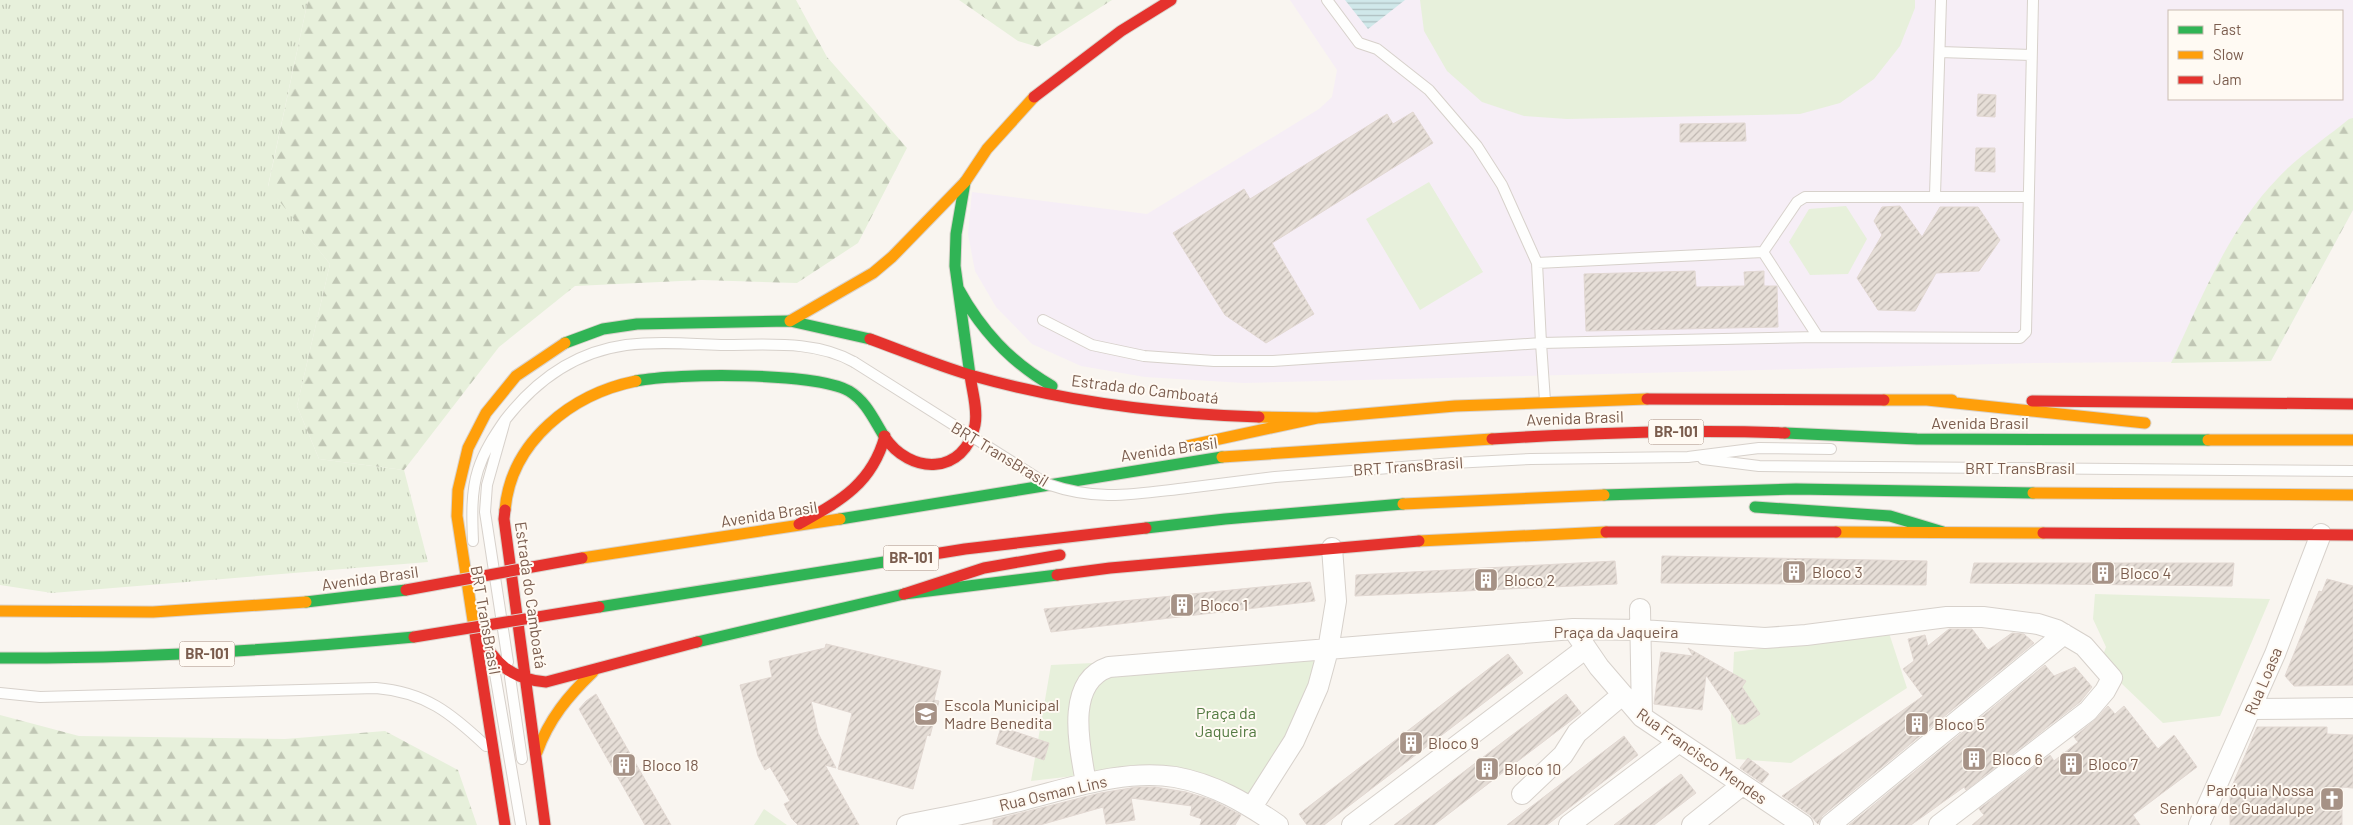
<svg xmlns="http://www.w3.org/2000/svg" width="2353" height="825" font-family="Barlow,sans-serif">
<defs>
<pattern id="grass-tufts" width="24" height="20" patternUnits="userSpaceOnUse" patternTransform="scale(1.25)"><rect width="24" height="20" fill="#e7f0db"/><path d="M3 7l-1-3M5 7V3M7 7l1-3M15 17l-1-3M17 17v-4M19 17l1-3" fill="none" stroke="#c0c6b4"/></pattern>
<pattern id="forest-firs" width="22" height="20" patternUnits="userSpaceOnUse" patternTransform="scale(1.25)"><rect width="22" height="20" fill="#e7f0db"/><path d="M5 1l3.5 6h-7zM16 11l3.5 6h-7z" fill="#c0c6b4"/></pattern>
<pattern id="water-rules" width="6" height="5" patternUnits="userSpaceOnUse" patternTransform="scale(1.25)"><rect width="6" height="5" fill="#d0e8ea"/><path d="M0 2.5h6" fill="none" stroke="#aebfc0"/></pattern>
<pattern id="building-hatch" width="6" height="6" patternUnits="userSpaceOnUse" patternTransform="scale(1.25)"><rect width="6" height="6" fill="#e6ded7"/><path d="M-1 1l2-2M0 6l6-6M5 7l2-2" fill="none" stroke="#bfb7b1"/></pattern>
</defs>
<rect width="100%" height="100%" fill="#f9f5f0"/>
<path fill="#f6eef6" fill-rule="evenodd" d="M1290 0H2353V210L2271 361 2036 363 1244 383 1145 377 1081 366 1032 344 996 307 975 271 968 234 972 192 1147 214 1319 109 1332 97 1337 70ZM2169 11H2342V99H2169Z"/>
<path fill="url(#grass-tufts)" d="M0 0H308L268 186 330 264 297 406 319 459 404 470 428 562 52 593 0 585Z"/>
<path fill="url(#forest-firs)" d="M308 0H796L827 57 907 148 858 243 797 283 702 280 575 286 499 347 404 470 319 459 297 406 330 264 268 187Z
M959 0H1112L1038 47 1018 41Z
M2353 118V210L2271 361 2171 363C2201 300 2228 229 2278 178 2297 157 2326 138 2349 119Z
M0 715 79 736 285 739 385 731 458 770 477 825H0Z"/>
<path fill="#e7f0db" d="M1420 0H1915V8L1900 46 1874 79 1840 103 1800 114 1567 119 1524 116 1482 102 1447 71 1424 31Z
M1429 182 1483 272 1420 310 1366 219Z
M1846 206 1867 239 1848 274 1810 275 1789 242 1809 209Z
M2095 594 2270 599 2220 716 2163 723 2100 663 2106 647 2093 619Z
M1889 633 1907 688 1791 763 1736 759 1731 718 1734 652Z
M1327 652 1316 687 1251 802 1171 769 1100 773 1031 781 1051 665Z
M764 809 787 825H754Z"/>
<path fill="url(#water-rules)" d="M1345 0H1405L1368 29Z"/>
<path fill="url(#building-hatch)" stroke="#e2d8d2" d="M1978 94 1996 95 1995 117 1977 116Z
M1413 112 1433 143 1272 243 1314 314 1266 343 1225 315 1173 233 1244 189 1250 199 1387 114 1393 124Z
M1745 123 1746 141 1680 142V124Z
M1976 148H1995V172L1975 171Z
M1900 206 1922 237 1940 207H1978L2000 240 1979 271 1936 273 1915 311 1878 310 1857 278 1882 235 1874 221 1882 207Z
M1695 271 1696 287 1745 286 1744 272 1764 271V286H1777L1778 327 1586 331 1584 274Z
M1662 556 1927 561 1926 585 1661 583Z
M1615 561 1617 584 1355 596 1356 575Z
M1974 563H2234L2232 586 1970 583Z
M2327 579 2353 586V685L2294 686 2285 676 2319 591 2322 592Z
M1310 582 1315 601 1051 632 1044 609Z
M1949 629H1972L1988 650 2012 633 2024 634 2034 643 1822 816 1818 824 1810 815 1782 796 1923 696 1903 669 1914 661 1908 639 1925 635 1928 646Z
M826 644 941 671 934 700 939 701 930 736 927 735 913 789 838 769 852 713 811 701 818 733 836 768 825 765 859 825H798L792 819 784 804 790 801 770 767 765 770 758 756 740 685 772 677 769 661 825 648Z
M1688 648 1746 681 1742 687 1760 714 1745 724H1739L1706 675 1702 710 1654 704 1661 652 1693 656Z
M1508 654 1523 673 1324 825H1307L1299 814Z
M2045 665 2054 676 2075 667 2092 687 2080 702 1966 790 1964 787 1911 825H1849Z
M596 694 671 825H645L579 709 586 701Z
M1566 694 1581 713 1434 825H1394Z
M2108 706 2115 714 2124 706 2158 749 2174 735 2197 767 2133 815 2140 825H1972L1984 815 1979 809 2050 755 2054 761 2078 742 2074 737 2095 720Z
M1001 727 1049 743 1044 760 996 744Z
M2257 727H2327V734L2353 735V788L2342 787V825H2230V791Z
M1624 736 1638 755 1547 825H1507Z
M1748 758 1769 774 1762 783 1740 768Z
M1681 774 1696 793 1654 825H1614Z
M1137 787H1155L1186 792 1212 800 1241 815 1235 825H1200L1202 819 1190 815 1192 806 1131 798 1135 820 1106 824 1103 807 1040 825H993V820L1100 793Z"/>
<g fill="none" stroke-linecap="round" stroke-linejoin="round">
<defs>
<path id="lane" d="M1327 0 1359 43 1377 49 1429 90 1477 146 1502 185 1537 263 1541 343 1818 337 2020 338 2026 332 2033 0
M1940 52 2031 55
M1935 195 1941 0
M1763 252 1818 337
M1537 263 1763 252 1797 202 1805 197H2028
M1043 320 1092 345 1144 356 1214 361H1273L1541 343 1545 401
M505 421 487 485 485 512 508 662
M1703 459 1759 466 2353 471
M1187 488 1275 477 1453 463 1531 459 1688 457 1759 448 1831 449
M473 541C472 518 471 492 478 470 484 451 494 436 505 420 536 380 575 352 626 345 658 341 692 344 725 345 768 345 815 340 854 362
M495 674 521 825
M510 677 522 759
M0 693 40 697 376 688C425 692 451 713 486 746"/>
<path id="street" d="M1640 609 1642 717
M1573 629 1599 667 1642 717 1803 825
M2251 709 2353 708
M1086 783C1080 748 1064 682 1109 667L1573 629 1641 630 1765 638 1806 635 1947 617H1983L2038 624 2057 630 2084 646 2112 678 2105 691 2088 711 1939 825
M1522 794 1563 755 1577 733 1622 695
M1252 807 1294 741 1318 687 1328 650 1336 601 1332 548
M907 825C946 817 985 810 1023 800 1071 788 1124 769 1175 777 1214 784 1246 803 1278 825
M1352 825 1585 649
M1569 825 1679 742
M1692 825 1742 785
M1830 825 2064 634
M2199 825 2275 654 2321 534"/>
<path id="fast" d="M965 182 956 234 955 266 970 375
M958 288C981 330 1010 362 1052 386
M565 343 603 329 637 324 790 321 870 339
M636 381C676 373 816 372 849 391 866 401 874 420 884 436
M1785 433 1917 439 2208 440
M1604 495 1796 489 2033 493
M1755 507 1890 516 1943 532
M840 519 1222 457
M1146 528 1225 519 1403 504
M306 602 406 590
M599 607 903 559
M697 642 904 594 1057 575
M0 658C139 659 276 650 414 637"/>
<path id="slow" d="M790 321 873 273 892 257 965 182 987 149 1034 97
M1884 400H1952
M1927 400 2145 423
M1259 417 1317 418 1455 406 1647 399
M2208 440H2353
M1187 446 1317 418
M1222 457 1492 439
M2033 493 2353 495
M1403 504 1604 495
M505 510C511 441 572 394 636 381
M1836 532 2043 533
M1419 541 1606 532
M582 558 840 519
M0 611 153 612 306 602
M474 627 457 516 458 490 468 448 486 413 516 376 565 343
M537 752C549 719 568 696 593 672"/>
<path id="jam" d="M1034 97 1121 31 1171 0
M870 339C903 351 936 365 970 375 1062 401 1164 414 1259 417
M1647 399 1884 400
M2032 401 2353 404
M884 436C910 476 965 475 975 425 978 409 972 391 970 375
M1492 439C1589 433 1687 429 1785 433
M505 510 504 519 545 825
M799 524C840 501 872 484 885 436
M1606 532H1836
M2043 533 2353 535
M903 559 965 549 1146 528
M1057 575 1110 568 1419 541
M904 594 984 568 1060 555
M474 627 505 825
M478 633C495 663 510 679 546 682L697 642"/>
</defs>
<use href="#lane" stroke="#d7d1cb" stroke-width="12"/>
<use href="#street" stroke="#d7d1cb" stroke-width="22"/>
<use href="#fast" stroke="#d9d2cb" stroke-width="13"/>
<use href="#slow" stroke="#d9d2cb" stroke-width="13"/>
<use href="#jam" stroke="#d9d2cb" stroke-width="13"/>
<use href="#lane" stroke="#fefefd" stroke-width="10"/>
<use href="#street" stroke="#fefefd" stroke-width="20"/>
<use href="#fast" stroke="#30b455" stroke-width="11"/>
<use href="#slow" stroke="#ff9f0a" stroke-width="11"/>
<use href="#jam" stroke="#e5322d" stroke-width="11"/>
<defs>
<path id="lane-bridge" d="M854 362 1047 484C1099 502 1134 494 1187 488"/>
<path id="jam-bridge" d="M406 590 582 558
M414 637 599 607"/>
</defs>
<use href="#lane-bridge" stroke="#d7d1cb" stroke-width="12" stroke-linecap="butt"/>
<use href="#jam-bridge" stroke="#dad1cc" stroke-width="13" stroke-linecap="butt"/>
<use href="#lane-bridge" stroke="#fefefd" stroke-width="10"/>
<use href="#jam-bridge" stroke="#e5322d" stroke-width="11"/>
</g>
<defs>
<symbol id="building-square" viewBox="-11 -11 22 22"><rect x="-9" y="-9" width="18" height="18" rx="4" fill="#a69286" stroke="#fffaf3"/><path d="M-4-6H4V6H1V3H-1V6H-4ZM-2.5-4.3h1.7v1.8h-1.7ZM.8-4.3h1.7v1.8H.8ZM-2.5-1h1.7V.8h-1.7ZM.8-1h1.7V.8H.8Z" fill="#fff"/></symbol>
<symbol id="school-square" viewBox="-11 -11 22 22"><rect x="-9" y="-9" width="18" height="18" rx="4" fill="#a69286" stroke="#fffaf3"/><path d="M0-5L7-2L0 1L-7-2ZM-4 1L0 2.5L4 1V4Q0 6-4 4Z" fill="#fff"/></symbol>
<symbol id="church-square" viewBox="-11 -11 22 22"><rect x="-9" y="-9" width="18" height="18" rx="4" fill="#a69286" stroke="#fffaf3"/><path d="M-1.2-6h2.4v3.5h3.3v2.4h-3.3V6h-2.4V-.1h-3.3v-2.4h3.3Z" fill="#fff"/></symbol>
</defs>
<g fill-rule="evenodd">
<use href="#building-square" x="1780" y="558" width="28" height="28"/>
<use href="#building-square" x="2089" y="559" width="28" height="28"/>
<use href="#building-square" x="1472" y="566" width="28" height="28"/>
<use href="#building-square" x="1168" y="591" width="28" height="28"/>
<use href="#school-square" x="912" y="700" width="28" height="28"/>
<use href="#building-square" x="1903" y="710" width="28" height="28"/>
<use href="#building-square" x="1397" y="729" width="28" height="28"/>
<use href="#building-square" x="1960" y="745" width="28" height="28"/>
<use href="#building-square" x="2057" y="750" width="28" height="28"/>
<use href="#building-square" x="610" y="751" width="28" height="28"/>
<use href="#building-square" x="1473" y="755" width="28" height="28"/>
<use href="#church-square" x="2318" y="785" width="28" height="28"/>
</g>
<g text-anchor="middle" stroke-width="4" stroke-linejoin="round" paint-order="stroke">
<g fill="#fffaf3" stroke="#a28b7f" stroke-width="1">
<rect x="1648.5" y="419.5" width="55" height="25" rx="4"/>
<rect x="883.5" y="545.5" width="55" height="25" rx="4"/>
<rect x="179.5" y="641.5" width="55" height="25" rx="4"/>
</g>
<g font-size="15" font-weight="bold" fill="#7a5c4d">
<text x="1676" y="437">BR-101</text>
<text x="911" y="563">BR-101</text>
<text x="207" y="659">BR-101</text>
</g>
<g font-size="16" fill="#7a5c4d" stroke="#fffaf3">
<text transform="translate(1145 389) rotate(7)" y="6">Estrada do Camboatá</text>
<text transform="translate(1575 418) rotate(-2)" y="6">Avenida Brasil</text>
<text x="1980" y="429">Avenida Brasil</text>
<text transform="translate(1169 449) rotate(-8)" y="6">Avenida Brasil</text>
<text transform="translate(1000 454) rotate(31)" y="6">BRT TransBrasil</text>
<text transform="translate(1408 466) rotate(-4)" y="6">BRT TransBrasil</text>
<text x="2020" y="474">BRT TransBrasil</text>
<text transform="translate(769 514) rotate(-9)" y="6">Avenida Brasil</text>
<text transform="translate(370 578) rotate(-8)" y="6">Avenida Brasil</text>
<text transform="translate(531 595) rotate(82)" y="6">Estrada do Camboatá</text>
<text transform="translate(486 620) rotate(80)" y="6">BRT TransBrasil</text>
<text x="1616" y="638">Praça da Jaqueira</text>
<text transform="translate(2263 681) rotate(-67)" y="6">Rua Loasa</text>
<text transform="translate(1702 756) rotate(35)" y="6">Rua Francisco Mendes</text>
<text transform="translate(1053 793) rotate(-13)" y="6">Rua Osman Lins</text>
</g>
<g font-size="16" fill="#7a5c4d" stroke="#fffaf3" text-anchor="start">
<text x="1812" y="578">Bloco 3</text>
<text x="2120" y="579">Bloco 4</text>
<text x="1504" y="586">Bloco 2</text>
<text x="1200" y="611">Bloco 1</text>
<text x="944" y="711">Escola Municipal<tspan x="944" dy="18">Madre Benedita</tspan></text>
<text x="1934" y="730">Bloco 5</text>
<text x="1428" y="749">Bloco 9</text>
<text x="1992" y="765">Bloco 6</text>
<text x="2088" y="770">Bloco 7</text>
<text x="642" y="771">Bloco 18</text>
<text x="1504" y="775">Bloco 10</text>
<text x="2314" y="796" text-anchor="end">Paróquia Nossa<tspan x="2314" dy="18">Senhora de Guadalupe</tspan></text>
</g>
<g font-size="16" fill="#537a41" stroke="#fffaf3">
<text x="1226" y="719">Praça da<tspan x="1226" dy="18">Jaqueira</tspan></text>
</g>
</g>
<rect x="2168" y="10" width="175" height="90" fill="#fffaf3" stroke="#cabbb1"/>
<rect x="2178" y="26" width="25" height="8" fill="#30b455" stroke="#cabbb1"/>
<text x="2213" y="35" font-size="15" fill="#7a5c4d">Fast</text>
<rect x="2178" y="51" width="25" height="8" fill="#ff9f0a" stroke="#cabbb1"/>
<text x="2213" y="60" font-size="15" fill="#7a5c4d">Slow</text>
<rect x="2178" y="76" width="25" height="8" fill="#e5322d" stroke="#cabbb1"/>
<text x="2213" y="85" font-size="15" fill="#7a5c4d">Jam</text>
</svg>
